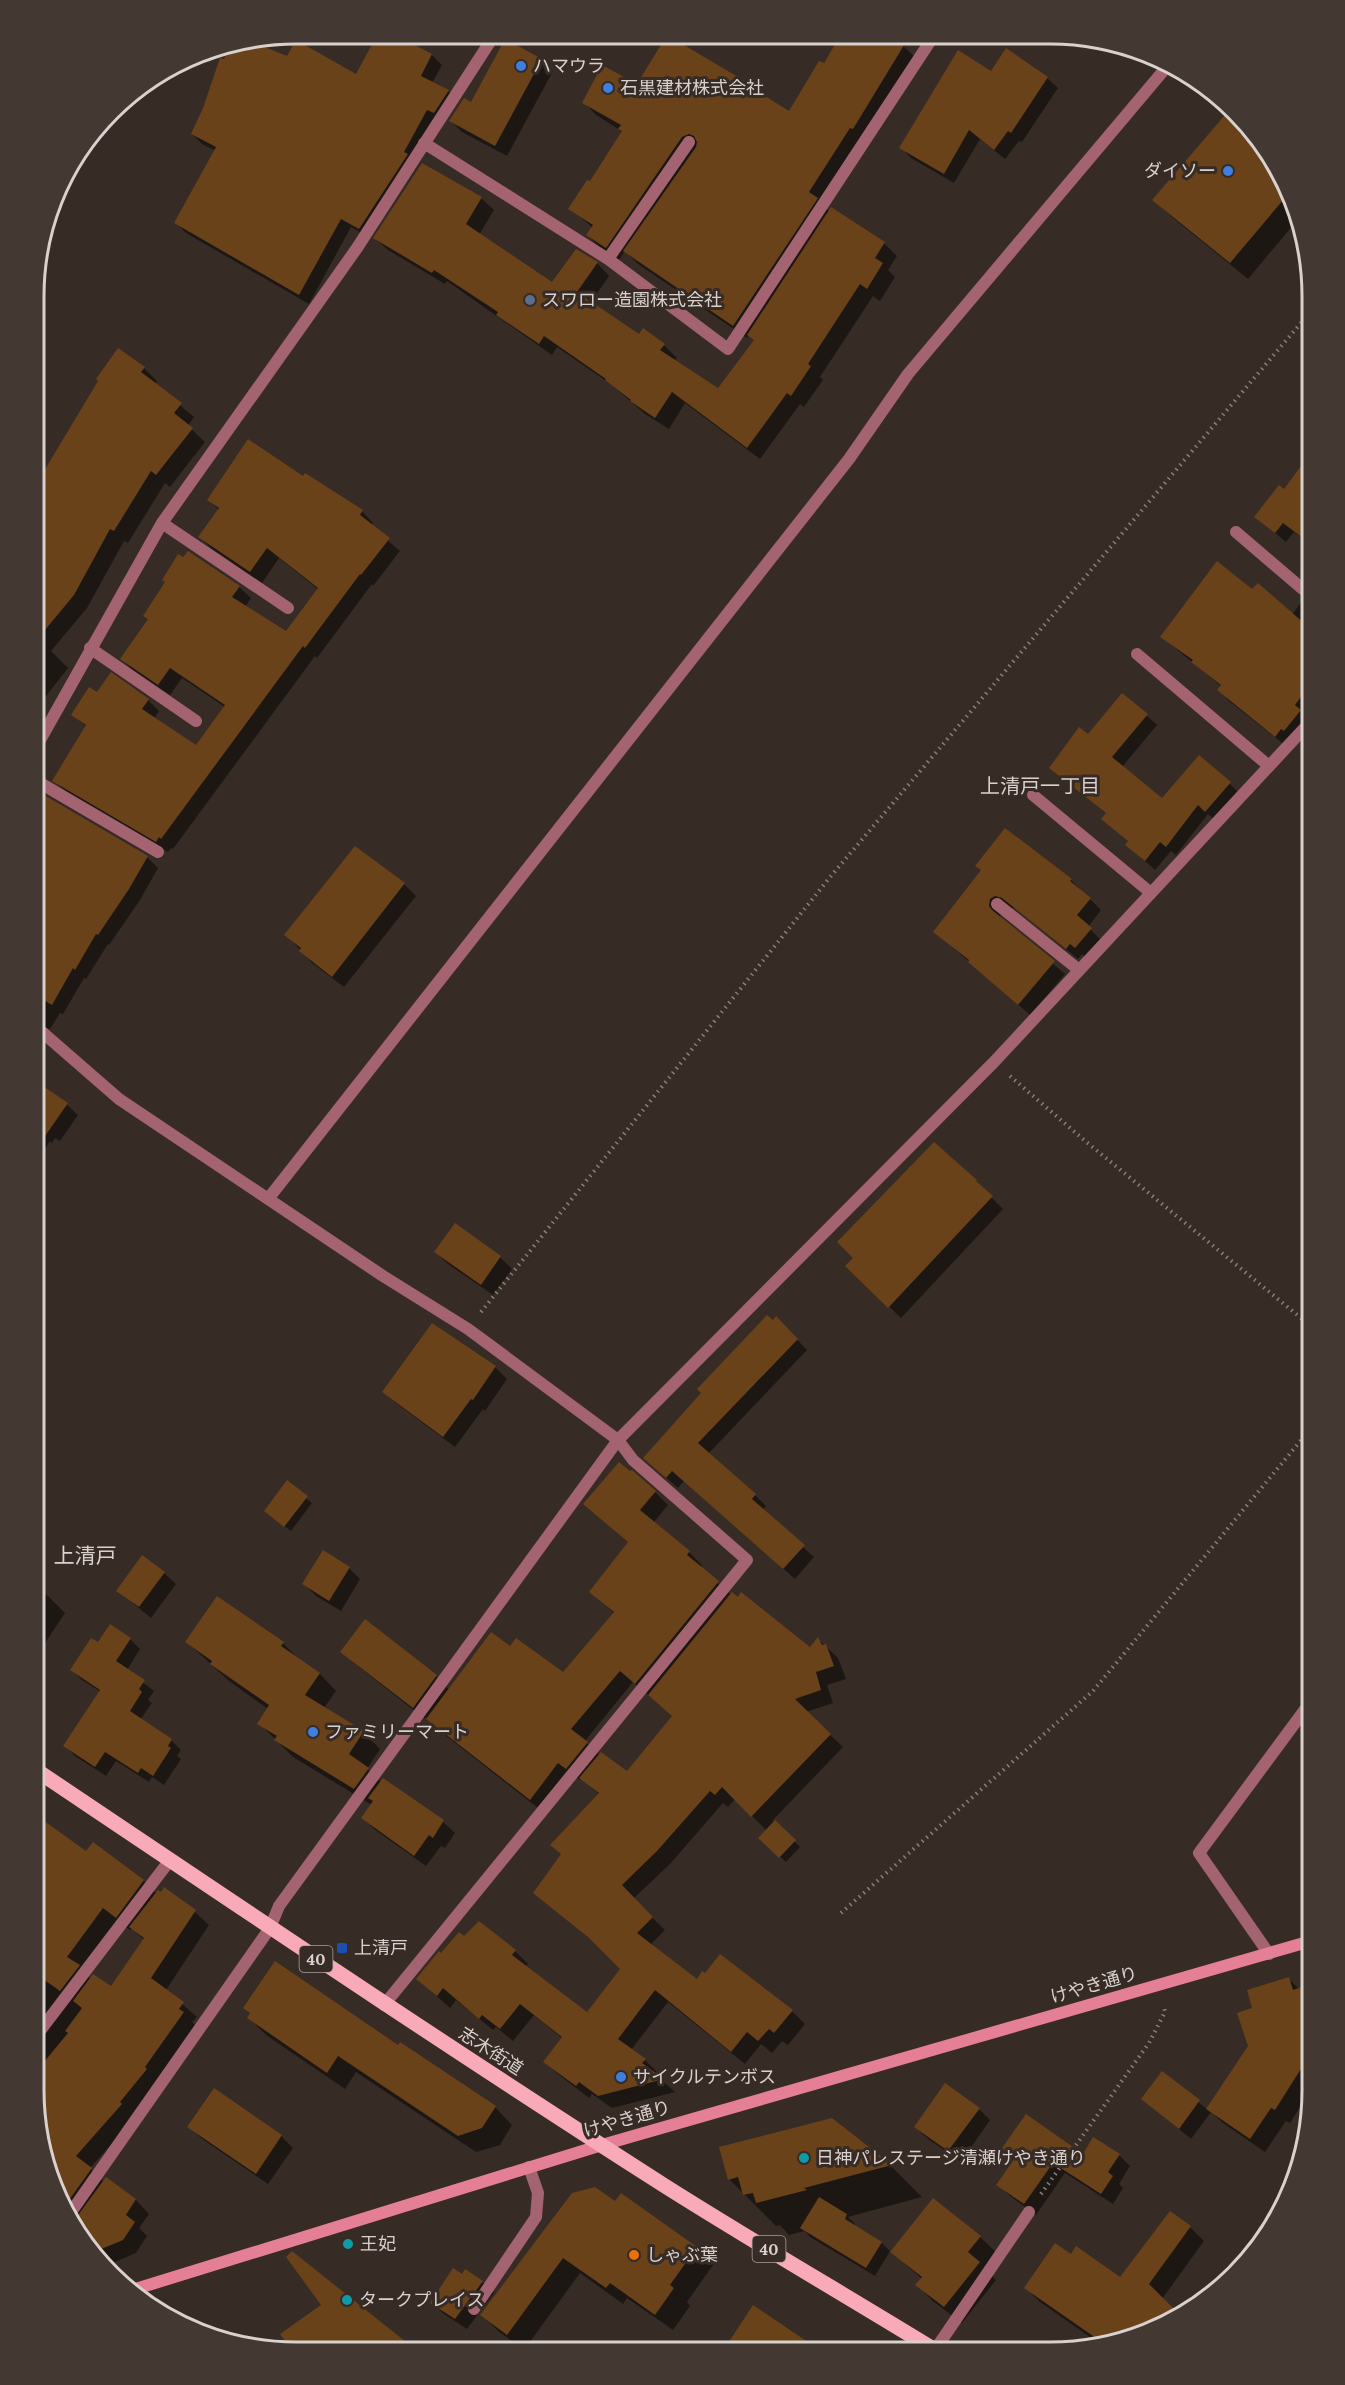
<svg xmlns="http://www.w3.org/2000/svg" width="1345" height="2385" font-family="Lora,'Noto Sans JP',serif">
<rect width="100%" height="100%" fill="#372b26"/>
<path fill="#0007" fill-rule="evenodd" d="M842 36 889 37 903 46 916 58 822 204 830 212 884 243 897 256 888 270 895 277 880 301 873 296 820 377 823 380 804 407 800 404 760 459 685 403 669 429 645 414 612 385 557 347 552 355 447 281 445 284 388 250 375 238 481 198 494 210 479 235 553 284 597 263 609 276 591 302 639 336 664 345 677 358 674 361 718 390 755 341 749 335 747 338 638 264 625 251 619 260 600 248 588 235 593 228 570 208 590 183 623 132 596 115 584 102 638 86 790 113Z
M397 37 432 55 442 65 432 83 448 91 458 101 370 238 351 227 309 304 186 233 176 223 216 151 202 144 192 134 231 46 249 42 287 58 357 76 391 47Z
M541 60 553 71 507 156 462 132 451 121 472 104Z
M991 73 1047 78 1058 88 1022 142 1019 141 1005 159 980 139 954 183 911 158 901 147Z
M1232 109 1268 149 1298 211 1299 218 1248 279 1172 217 1154 199Z
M144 368 157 381 155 384 194 417 188 426 205 442 170 487 165 483 128 543 124 541 87 608 51 651 68 668 36 709 50 722 35 742V484L41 475 43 476Z
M1312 454V546L1294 532 1286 542 1256 517 1284 491Z
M303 478 362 511 373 523 371 526 400 551 373 586 372 584 317 658 315 656 173 849 171 848 168 852 66 792 54 780 87 727 73 715 97 694 148 700 159 711 154 719 196 747 225 707 182 678 170 695 133 670 122 659 149 620 189 553 239 587 251 598 245 607 287 633 319 590 279 558 262 583 211 548 200 537 219 510 209 500Z
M1253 591 1292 615 1302 601 1312 606V719L1286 746 1229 701 1219 690 1222 687 1162 637Z
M1123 695 1157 725 1122 767 1162 800 1230 784 1239 793 1216 821 1208 814 1176 855 1171 851 1155 870 1127 845 1129 842 1107 814 1051 768 1088 736Z
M35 799 147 857 158 868 140 900 109 945 108 944 86 979 84 978 63 1014 60 1013 50 1029 43 1027 38 1031 36 1039 40 1045 34 1055Z
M1005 830 1071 880 1101 910 1088 927 1102 941 1087 958 1082 954 1078 959 1015 908 1006 907 1001 911 1000 919 1065 974 1030 1015 935 932 982 871Z
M404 884 416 896 344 987 312 963 286 934Z
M34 1081 67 1105 78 1115 60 1141 55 1138 52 1143 50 1141 34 1165Z
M950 1156 1003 1209 901 1318 847 1266Z
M436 1252 500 1257 512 1269 493 1295 448 1264Z
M776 1318 807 1350 708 1454 755 1495 766 1506 762 1510 814 1557 795 1579 684 1481 678 1488 655 1468 703 1393Z
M432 1325 495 1367 507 1379 485 1411 483 1409 455 1447 396 1403 384 1391Z
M34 1341 38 1346 34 1352Z
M287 1483 312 1503 291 1531 271 1516Z
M655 1492 668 1505 653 1523 689 1552 702 1565 700 1568 731 1595 810 1649 818 1639 838 1658 846 1679 827 1685 833 1703 806 1712 843 1747 773 1820 800 1847 786 1862 760 1838 767 1831 735 1799 728 1807 723 1803 670 1864 633 1899 665 1930 650 1945 697 1981 705 1976 721 1956 792 2011 805 2024 788 2045 782 2041 772 2053 761 2044 745 2064 668 2002 631 2050 645 2060 657 2072 656 2075 675 2092 612 2108 592 2094 589 2098 558 2074 545 2062 562 2038 534 2015 513 2041 496 2027 493 2030 456 2000 450 2008 418 1979 441 1955 464 1938 515 1951 528 1964 525 1967 587 2015 622 1969 603 1950 535 1893 562 1855 600 1795 581 1778 580 1780 572 1774 543 1812 440 1731 426 1717 425 1719 354 1663 342 1652 436 1676 449 1690 511 1648 563 1675 614 1613 591 1592 629 1543 585 1504ZM633 1682 674 1717 627 1773 600 1756 585 1741Z
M349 1568 360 1579 341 1611 316 1596 304 1584Z
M164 1573 176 1584 151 1618 118 1591Z
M34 1586 48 1596 65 1613 37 1655 34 1653Z
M110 1626 130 1639 140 1649 127 1670 154 1691 148 1700 152 1703 140 1720 171 1740 181 1750 177 1756 181 1759 164 1785 152 1777 149 1782 116 1761 106 1776 75 1756 65 1746 101 1692 82 1680 72 1670 98 1644Z
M187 1642 283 1643 299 1660 320 1674 336 1691 324 1708 363 1732 380 1749 367 1769 381 1782 383 1780 443 1822 455 1833 445 1848 441 1846 426 1866 374 1829 363 1818 372 1805 293 1757 259 1723 268 1709 229 1681Z
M33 1815 87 1853 93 1844 144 1881 156 1894H161L164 1889 195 1912 209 1925 166 1990 197 2017 192 2022 197 2027 135 2118 90 2168 104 2182 106 2179 136 2200 149 2214 139 2228 147 2236 136 2253 108 2265 87 2249 47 2174 33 2090 43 2064 33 2056ZM117 1921 130 1930 132 1928 144 1940 111 1988 91 1979 81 1969Z
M1288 1978 1299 1989 1311 1985V2090L1290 2123 1286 2121 1265 2152 1223 2123 1211 2112 1191 2139 1143 2099 1162 2073 1208 2110 1249 2046 1254 2009Z
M245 2008 398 2047 400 2044 495 2107 512 2125 500 2145 476 2152 356 2072 345 2089 266 2035 249 2018 251 2014Z
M214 2090 281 2136 293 2148 268 2184 201 2138 189 2127Z
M979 2109 990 2120 961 2162 927 2138 915 2127Z
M831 2119 891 2166 922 2197 848 2217 855 2224 854 2226 882 2243 890 2251 875 2276 810 2237 805 2231 789 2235 780 2225 776 2226 729 2179Z
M1004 2148 1083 2157 1119 2155 1130 2166 1119 2184 1123 2188 1113 2204 1065 2173 1036 2215 1010 2196 998 2184 1015 2160Z
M621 2195 696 2249 713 2265 687 2302 690 2306 673 2330 627 2298 623 2304 580 2273 524 2350 498 2331 482 2315 615 2204Z
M1190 2227 1204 2241 1162 2299 1178 2315 1134 2338 1100 2344 1040 2302 1026 2288 1071 2256 1120 2279Z
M980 2237 998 2254 986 2270 996 2280 962 2323 934 2302 917 2285 922 2279 892 2252Z
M463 2276 482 2282 494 2293 467 2329 444 2314 432 2303Z"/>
<path fill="#69421a" d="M396 35 432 54 421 76 449 90 434 113 427 110 404 152 408 154 359 229 341 219 299 295 174 223 216 147 191 134 203 108 220 58 224 59 229 46 252 42 287 56 296 40 356 74 376 37 391 45Z
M667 35 748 83 747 85 789 111 819 61 824 63 840 36 909 37 853 129 850 128 809 192 818 198 733 326 623 251 696 147 697 142 694 136 689 134 682 137 606 248 586 235 593 225 568 209 587 180 590 181 622 131 618 129 621 125 582 103 602 65 637 84Z
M505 39 542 59 495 146 449 121 464 98 471 102Z
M1006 48 1048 77 1011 133 1008 131 994 150 969 130 944 174 899 148 958 50 991 71Z
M1231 108 1268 149 1289 193 1230 263 1152 200Z
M422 163 482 197 466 224 552 282 576 249 598 262 577 292 639 334 643 328 665 344 660 350 718 388 754 340 747 335 831 207 885 242 875 258 883 263 867 289 860 284 808 364 811 366 791 396 787 393 747 448 672 392 655 418 630 401 631 400 605 380 606 379 544 336 539 344 496 315 498 312 434 270 432 273 373 238Z
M118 348 145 367 141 372 182 403 174 413 193 428 156 475 151 471 114 531 110 529 74 595 35 642V486L98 381 96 379Z
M248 439 303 476 305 473 363 510 360 515 390 538 361 575 360 574 305 648 303 646 161 839 159 837 156 842 52 781 86 725 71 715 89 687 97 692 111 672 149 699 142 709 196 745 225 705 170 668 158 685 120 659 148 619 143 616 165 582 162 580 178 554 183 557 188 551 240 586 232 597 286 631 318 588 267 548 250 572 198 537 219 508 207 500Z
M1312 451V545L1283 523 1275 533 1254 517 1279 485 1284 489Z
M1217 561 1252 589 1258 583 1312 630V682L1295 705 1301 710 1284 731 1281 729 1275 737 1217 690 1221 685 1191 662 1193 660 1160 637Z
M1122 693 1148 714 1112 757 1162 798 1199 755 1231 782 1205 812 1198 805 1166 847 1160 842 1145 861 1125 845 1128 841 1101 819 1106 813 1049 768 1079 727 1088 734Z
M44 795 148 856 129 889 98 935 96 934 75 970 73 968 52 1005 34 994V969L45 952 34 946 35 810Z
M1005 828 1072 879 1070 881 1091 898 1077 915 1092 928 1075 948 1070 944 1066 949 1002 898 995 896 990 899 989 906 992 910 1055 961 1018 1005 968 962 969 960 933 932 981 870 975 866Z
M355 846 405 883 332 977 299 951 301 948 284 935Z
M34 1080 68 1103 34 1152Z
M934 1142 977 1180 976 1181 993 1196 888 1308 845 1266 853 1258 837 1242Z
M455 1223 501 1256 481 1285 434 1252Z
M767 1315 773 1320 776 1316 798 1339 698 1443 756 1494 752 1499 805 1545 783 1569 672 1471 666 1478 643 1458 701 1393 697 1389Z
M432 1323 496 1366 473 1400 471 1399 443 1437 382 1392Z
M619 1462 630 1471 632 1470 656 1491 640 1510 690 1551 687 1555 719 1581 635 1684 620 1671 571 1729 588 1742 566 1769 558 1763 530 1800 426 1719 491 1632 510 1646 516 1638 563 1672 614 1612 589 1592 628 1542 583 1504Z
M287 1480 308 1496 284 1527 264 1511Z
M323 1550 350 1567 329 1601 302 1584Z
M142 1555 165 1572 139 1607 116 1591Z
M732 1592 738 1597 741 1592 810 1647 818 1637 822 1645 826 1644 834 1666 816 1672 821 1690 795 1699 831 1734 751 1817 722 1787 715 1795 710 1791 657 1851 622 1885 653 1917 637 1933 697 1979 702 1971 705 1973 720 1954 793 2010 774 2033 769 2029 758 2041 747 2032 731 2052 655 1990 618 2039 646 2059 642 2063 664 2079 598 2096 579 2082 576 2086 543 2062 562 2037 520 2004 500 2029 482 2015 479 2019 443 1988 437 1996 416 1979 439 1951 441 1953 459 1932 464 1936 479 1921 516 1950 512 1955 587 2012 620 1969 589 1938 533 1893 561 1854 550 1845 599 1793 579 1778 601 1752 627 1771 672 1716 648 1695Z
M217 1596 284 1642 281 1646 320 1673 305 1695 364 1731 349 1754 369 1768 354 1789 274 1740 277 1736 257 1724 269 1705 210 1664 212 1661 185 1642Z
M365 1619 437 1675 413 1708 340 1652Z
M110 1624 131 1638 116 1661 145 1680 139 1689 142 1692 130 1711 172 1739 168 1746 171 1748 153 1776 141 1768 138 1773 105 1752 95 1767 63 1746 100 1690 70 1670 91 1638 98 1642Z
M383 1778 444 1820 433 1838 429 1835 414 1856 361 1818 373 1801 368 1798Z
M33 1813 86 1851 93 1842 144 1880 116 1918 103 1908 67 1957 80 1965 60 1991 33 1972Z
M775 1820 796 1840 779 1858 758 1838Z
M164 1887 196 1910 151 1978 184 2002 179 2009 184 2012 145 2067 147 2069 120 2102 122 2104 76 2156 92 2168 64 2207 47 2174 33 2090V2068H39L68 2033 65 2031 82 2008 73 2001 93 1974 111 1986 144 1938 129 1927 158 1890 161 1892Z
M275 1961 398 2045 400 2042 496 2106 482 2128 458 2136 338 2056 327 2073 247 2018 250 2013 243 2008Z
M1289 1977 1293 1990 1311 1984V2053L1275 2110 1271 2108 1250 2139 1206 2109 1248 2046 1237 2013 1252 2008 1247 1990Z
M1162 2071 1200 2100 1179 2129 1141 2099Z
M945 2083 980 2108 948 2151 914 2127Z
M214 2088 282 2135 256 2174 187 2127Z
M1026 2114 1083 2154 1093 2137 1120 2154 1108 2172 1113 2176 1101 2194 1053 2163 1024 2204 996 2185 1015 2158 1002 2148Z
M832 2118 892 2165 804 2188 807 2190 756 2203 753 2193 743 2195 738 2177 728 2180 719 2147Z
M106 2177 136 2199 126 2215 135 2222 123 2240 94 2252 85 2246 73 2222Z
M595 2187 615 2201 621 2193 697 2247 670 2285 674 2288 655 2315 610 2283 606 2288 563 2258 507 2335 480 2315 572 2193Z
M819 2197 847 2214 845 2219 882 2242 866 2268 800 2228Z
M933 2198 981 2236 968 2252 980 2262 944 2307 915 2285 922 2277 890 2252Z
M1170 2211 1191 2226 1149 2284 1179 2314 1134 2338 1103 2343 1024 2288 1055 2243 1071 2254 1076 2246 1120 2277Z
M292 2251 416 2350H291L280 2334 321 2305 286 2257Z
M453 2268 462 2274 465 2269 483 2281 455 2319 430 2303Z
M753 2305 821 2351H723Z"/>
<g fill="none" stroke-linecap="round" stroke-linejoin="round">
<path stroke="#897f7b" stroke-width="4" stroke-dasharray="1.5 4.5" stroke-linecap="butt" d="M1010 1076 1084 1140 1312 1327
M481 1312 831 876 1312 310
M841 1913 1093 1691 1312 1427
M1041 2194 1149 2043 1165 2012 1164 2006"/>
<path stroke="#a36370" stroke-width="12" d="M1236 532 1312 597
M1137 654 1269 766
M1033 795 1151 893
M997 904 1079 970
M33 2040 170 1860
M474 2309 536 2217 538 2193 529 2167"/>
<path stroke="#a36370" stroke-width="12" d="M424 143 608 259 728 349 933 37
M608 259 689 142
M162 523 288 608
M90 648 196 721
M35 749 162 523 357 248 495 34
M35 780 158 852
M34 1025 119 1099 383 1276 468 1329 618 1440 633 1460 747 1560 384 2005
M268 1199 849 459 908 374 1170 63
M1269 1954 1199 1853 1312 1700
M69 2215 270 1928 279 1906 618 1440 994 1062 1312 720
M935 2350 1029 2212"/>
<path stroke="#e57f95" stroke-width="12" d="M129 2291 602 2145 1311 1941"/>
<path stroke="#f9aab8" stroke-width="15" d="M33 1768C243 1909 452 2050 665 2186 755 2243 847 2296 938 2352"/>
</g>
<g fill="#3f7fe0" stroke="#372b26" stroke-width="2">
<circle cx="521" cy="66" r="6"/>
<circle cx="608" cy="88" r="6"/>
<circle cx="1228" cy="171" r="6"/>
<circle cx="313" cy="1732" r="6"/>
<circle cx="621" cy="2077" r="6"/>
</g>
<circle fill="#5c6f8a" stroke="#372b26" stroke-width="2" cx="530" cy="300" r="6"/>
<rect fill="#1a4fb4" stroke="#372b26" stroke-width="2" x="336" y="1942" width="12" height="12" rx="3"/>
<g fill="#0f9aa8" stroke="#372b26" stroke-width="2">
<circle cx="804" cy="2158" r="6"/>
<circle cx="348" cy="2244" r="6"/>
<circle cx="347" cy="2300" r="6"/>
</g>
<circle fill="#e8710a" stroke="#372b26" stroke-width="2" cx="634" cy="2255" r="6"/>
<g text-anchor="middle" stroke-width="6" stroke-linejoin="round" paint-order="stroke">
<g fill="#372b26" stroke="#a89f9c" stroke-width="1.5">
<rect x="299.5" y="1946" width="33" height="26" rx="4.5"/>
<rect x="752.5" y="2236" width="33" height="26" rx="4.5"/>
</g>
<g font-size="16" font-weight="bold" fill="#d9d1ce">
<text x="316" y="1965">40</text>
<text x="769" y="2255">40</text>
</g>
<g font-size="18" fill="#d9d1ce" stroke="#372b26" text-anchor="start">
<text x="533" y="72">ハマウラ</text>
<text x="620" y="94">石黒建材株式会社</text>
<text x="1216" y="177" text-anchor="end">ダイソー</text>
<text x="542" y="306">スワロー造園株式会社</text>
<text x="325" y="1738">ファミリーマート</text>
<text x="354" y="1954">上清戸</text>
<text x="633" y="2083">サイクルテンボス</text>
<text x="816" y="2164">日神パレステージ清瀬けやき通り</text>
<text x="360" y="2250">王妃</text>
<text x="646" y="2261">しゃぶ葉</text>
<text x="359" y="2306">タークプレイス</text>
</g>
<g font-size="18" fill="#d9d1ce" stroke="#372b26">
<text transform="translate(1094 1985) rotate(-16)" y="6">けやき通り</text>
<text transform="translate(491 2051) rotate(33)" y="6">志木街道</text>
<text transform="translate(627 2119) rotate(-16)" y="6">けやき通り</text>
</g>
<g font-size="20" fill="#d9d1ce" stroke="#372b26">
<text x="1040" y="793">上清戸一丁目</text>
</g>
<g font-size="21" fill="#d9d1ce" stroke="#372b26">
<text x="85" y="1563">上清戸</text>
</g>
</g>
<path d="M0 0H1345V2385H0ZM296 44H1050A252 252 0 0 1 1302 296V2090A252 252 0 0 1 1050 2342H296A252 252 0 0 1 44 2090V296A252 252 0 0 1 296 44Z" fill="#443833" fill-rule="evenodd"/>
<path fill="none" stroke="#d9d1ce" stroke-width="3" d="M296 44H1050A252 252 0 0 1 1302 296V2090A252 252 0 0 1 1050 2342H296A252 252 0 0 1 44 2090V296A252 252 0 0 1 296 44Z"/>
</svg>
